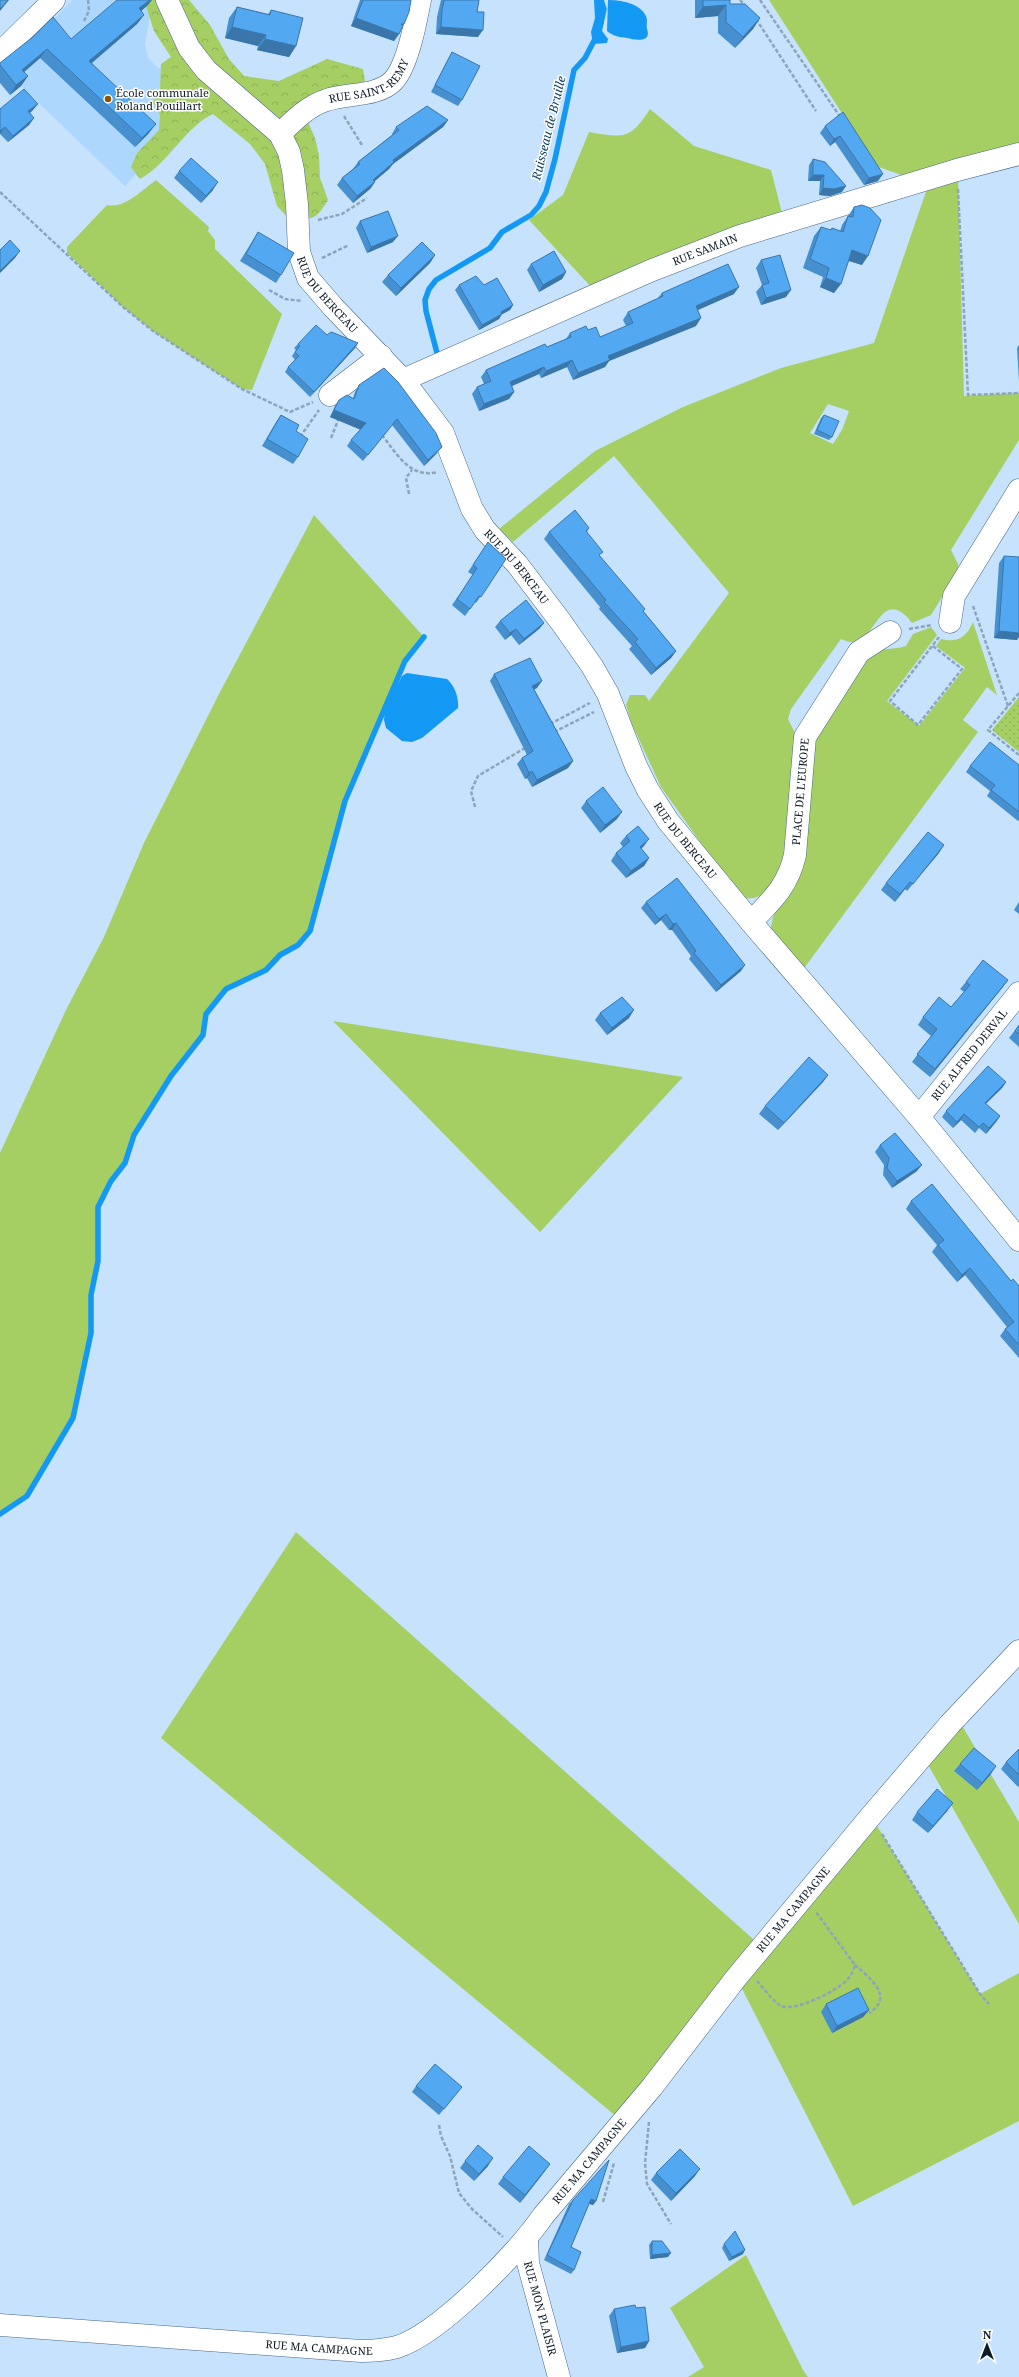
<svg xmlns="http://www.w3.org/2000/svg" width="1019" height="2377" font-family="'Noto Serif',serif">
<defs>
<pattern id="forest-crowns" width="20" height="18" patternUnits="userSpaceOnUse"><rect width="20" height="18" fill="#a5cf63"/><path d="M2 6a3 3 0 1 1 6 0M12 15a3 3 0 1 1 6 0" fill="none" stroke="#8db156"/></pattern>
<pattern id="park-dots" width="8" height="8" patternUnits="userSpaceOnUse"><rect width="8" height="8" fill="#a5cf63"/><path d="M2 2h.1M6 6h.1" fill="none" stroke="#8db156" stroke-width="1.8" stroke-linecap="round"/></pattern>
</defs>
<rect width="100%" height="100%" fill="#c6e2fd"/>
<path fill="#aed7fd" d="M72 0H144L151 8 145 45 148 58 158 68 170 72 188 117 125 186 15 80 52 21Z"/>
<path fill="#a5cf63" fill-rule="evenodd" d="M769 0H1019V147L907 177 876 166Z
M650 109 694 146 771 170 783 217 594 290 529 220 563 195 589 132C624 138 630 140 650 109Z
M958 175 964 396 1019 393V440L951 550 958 564 959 570 931 615 912 623C884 586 875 635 859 641 853 644 846 641 841 639L791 709 788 719 798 739 782 874 767 893 754 898 741 899 661 787 632 724 626 705 630 695H645L649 701 729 593 614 456 513 542 499 529 595 451 683 407 781 368 874 343 929 183ZM828 404 849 411 842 430 833 444 810 433Z
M156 180 209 227 208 231 215 240V249L282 314 252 390 242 389 153 331 123 307 67 253V247L107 205C125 209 142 190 156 180Z
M314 515 424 637 405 661 345 801 310 931 298 945 280 955 266 970 226 989 206 1014 203 1035 171 1076 134 1135 125 1163 111 1181 98 1207V1261L91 1295V1333L73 1418 27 1496 0 1514V1153L66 1010 104 937 144 843 219 694Z
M973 622 997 695 987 687 963 720 978 732 802 971 770 932 773 917 785 895 811 747 871 652C882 648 894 650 906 646L913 634 931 627 937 635 887 701 919 726 965 668 936 646 941 639C957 643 966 638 973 622Z
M333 1021 683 1077 540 1232Z
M296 1532 762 1947 871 1816 980 1994 1019 1973V2121L853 2206 737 1979 623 2122 161 1738Z
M956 1718 964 1729 1019 1822V1924L923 1756Z
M746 2255 803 2370 808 2377H688L704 2367 670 2308Z"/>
<path fill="url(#forest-crowns)" d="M144 0H189L210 25 229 59 244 76 279 81 327 59 363 69 365 81 308 122 315 138 319 155 320 178 328 200C315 222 311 220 287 217L277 206 265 164 250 144 213 114C185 127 169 163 140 179L131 167 137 153 159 130 160 115 153 102 160 90 161 64 171 57 154 31Z"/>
<path fill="url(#park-dots)" d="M1019 697V752L992 730Z"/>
<path fill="#1399f4" d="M594 0H601L604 22 602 31 608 39 607 43 593 44 591 32 595 18Z
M608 0C620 0 640 3 646 16 648 20 646 25 647 29 652 43 635 40 627 38 619 37 613 36 607 31Z
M407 673 447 679C455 686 459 698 458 708L422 738 412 742 402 741 386 728 384 720 385 709 402 676Z"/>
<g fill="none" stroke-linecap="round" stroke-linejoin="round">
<path stroke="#1399f4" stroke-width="5.5" d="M601 0 604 9 601 23
M437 353 426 311 425 300 429 289 436 280 490 248 502 232 531 215 539 206 546 192 555 159 574 70 585 58 596 37
M0 1514 27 1496 73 1418 91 1333V1295L98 1261V1207L111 1181 125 1163 134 1135 171 1076 203 1035 206 1014 226 989 266 970 280 955 298 945 310 931 345 801 405 661 424 637"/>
<defs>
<g id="minor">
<path id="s1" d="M167 0 189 48 206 70 280 134 289 152 293 170 297 204 299 252 308 278 333 307 403 380 443 433 472 509 485 530 517 564 561 622 592 666 608 694 636 766 648 790 668 821 751 922 919 1117 1019 1240"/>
<path d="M0 53 54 0"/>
<path id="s2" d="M280 134C293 121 309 105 327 100 347 93 377 97 393 81 408 66 416 20 420 0"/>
<path id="s3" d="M403 380 650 271 740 236 957 170 1019 154"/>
<path d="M330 395 381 356"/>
<path d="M950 622 954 596 1019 490"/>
<path id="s4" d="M751 922C772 900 788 886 795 855L805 737 859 652 890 632"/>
<path id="s5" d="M919 1117 1019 993"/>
<path id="s6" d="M527 2239 528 2263 559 2377"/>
<path id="s7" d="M0 2325 361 2351C373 2351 385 2350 397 2347 439 2334 518 2253 543 2216L652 2087 736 1978 871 1816 950 1724 1019 1651"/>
</g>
</defs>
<use href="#minor" stroke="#486783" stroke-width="23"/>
<path stroke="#8da5bb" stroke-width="2.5" stroke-dasharray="4 2" stroke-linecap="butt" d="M740 0 745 6
M760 0 841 118
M756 19 816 111
M84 21 89 11 88 0
M344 116 362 145
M958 189 968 395 1019 393
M0 192 123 307 153 331 242 389 290 412 313 402
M318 220 342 214 367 198
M322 258 349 245
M269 290 285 299 302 301
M382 435C397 454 410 479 438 472
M300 437 319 410
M331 438 339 418
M409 494 406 478 412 470
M973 606 1008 706
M909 629 932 625
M933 646 962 669 918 725 890 701 939 637
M1019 693 988 730 1019 755
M550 724 590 703
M554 732 594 712
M475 807 471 791 478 776 525 748
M882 1834 980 1994 989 2004
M855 1965C870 1978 895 1997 869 2013
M757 1981C764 1988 772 2001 781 2006 795 2012 836 1991 846 1981 851 1976 853 1972 855 1965L816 1912
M649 2122 645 2163 647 2184 671 2224
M439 2125 441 2136 450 2156 459 2193 472 2209 503 2237
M603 2202 614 2163"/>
<use href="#minor" stroke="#fff" stroke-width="22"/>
</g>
<path fill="#4790d0" d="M360 0H411L404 24 399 34 394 41 351 26Z
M441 0H479L477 12 478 37 436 34 437 17Z
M695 0H730V4L760 18 753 29 735 48 718 33V16L695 18Z
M148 5 141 11 144 15 137 24 92 63 149 133 135 147 40 58 24 72 28 76 21 86 10 95 0 83V63L71 39Z
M237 7 268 14 271 10 296 46 289 57 257 50 258 46 225 38 229 18Z
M452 52 462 100 458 106 431 92 448 59Z
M0 109 33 110 30 113 34 118 29 125 8 142 0 134Z
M843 112 878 181 864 185 835 142 830 146 820 133 825 126Z
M448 120 443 127 393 164 389 169 374 181 375 182 370 189 353 203 337 185 342 178 353 169 358 162 392 135V134L396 127Z
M813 159 842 192 830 196 819 195 820 181H808L809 165Z
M179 171 213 190 201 203 174 178Z
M854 207 862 265 849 261 834 293 820 287 823 277 803 268 814 236 821 227 830 230 832 228 840 231 842 225Z
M360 221 393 242 367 253 356 228Z
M258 232 281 275 276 283 240 261 253 240Z
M435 255 430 263 396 296 382 282 388 275Z
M761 260 786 297 761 305 756 292 762 285 756 268Z
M531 264 566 272 562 279 539 292 527 270Z
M459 285H484L513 305 510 310 502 314 499 319 479 330 455 290Z
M662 293 734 294 698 310 696 326 609 361 605 367 573 380 567 367 541 378 539 374 512 386 514 392 509 399 479 411 472 394 477 387 484 384 481 377 486 370 547 347 566 339 570 333 588 330 600 337 626 326 623 320 628 312 657 299Z
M327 335 358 343 355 348 310 397 285 372 288 367 295 360 292 356 296 350 294 348 298 344Z
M1019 345V382L1017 348Z
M359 385 437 453 424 466 392 425 363 461 347 446 351 440 361 429 330 417 335 406 339 400 353 398 355 392Z
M281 415 296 431 298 457 293 464 262 446 276 422Z
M824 415 832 437 829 440 814 434 821 418Z
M589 528 587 532 600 557 643 611 676 651 671 658 651 675 629 649 632 646 599 609 600 607 544 539 549 532Z
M488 542 506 559 476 603 475 602 465 616 452 605 473 575 468 572Z
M1004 556 1017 640 994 638 999 563Z
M500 621 544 623 539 629 519 645 511 635 505 640 495 627Z
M494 674 537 688 534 689 573 761 568 768 532 787 527 778 525 779 517 764 522 758 527 755 490 681Z
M1019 765V820L1018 821 987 796 990 791 966 772 970 766Z
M586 801 617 819 600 833 581 808Z
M626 836 644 846 641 848 649 858 644 866 626 878 611 861 616 853 623 847 620 843Z
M939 853 907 891 905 889 895 902 881 890 886 883Z
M677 878 741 971 716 992 689 959 691 956 672 930H669L661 920 655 925 641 908 646 902Z
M1019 902V914L1014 910Z
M1008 980 1002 988 930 1077 912 1062 931 1036 918 1025 923 1017 951 1007 964 992 960 989 966 982Z
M600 1013 629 1018 607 1035 595 1020Z
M1019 1025V1047L1009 1038Z
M828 1075 823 1082 778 1130 759 1114 765 1106Z
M1006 1082 1002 1088 986 1104 1000 1116 996 1122 986 1134 979 1128 975 1133 961 1120 953 1128 942 1117 946 1111Z
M880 1145 917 1171 892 1188 883 1175 884 1165 875 1152Z
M911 1201 1011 1281 1019 1286V1358L1000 1336 1005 1329 1007 1327 965 1275 957 1282 932 1252 937 1245 906 1209Z
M1019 1749V1786L1018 1787 1001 1769 1006 1762Z
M960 1764 991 1774 977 1790 954 1771Z
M948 1810 928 1833 912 1820 917 1812Z
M826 2004 869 2010 863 2017 832 2033 821 2012Z
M416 2086 457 2093 439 2115 412 2092Z
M465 2161 488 2166 474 2181 460 2168Z
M545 2171 520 2203 498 2184 503 2177Z
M656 2173 695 2176 671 2201 651 2180Z
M573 2200 596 2201 593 2205 589 2204 571 2247 574 2270 571 2274 544 2260 569 2204Z
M652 2241 668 2257 650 2259 649 2245Z
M724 2244 743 2254 729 2261 722 2248Z
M636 2308 649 2341 645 2348 617 2353 609 2316 614 2309Z"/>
<path fill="#3a76a9" d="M8 0H9L0 11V9Z
M150 0H152L148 5 133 18 139 8Z
M726 5 718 16 695 18 703 7Z
M144 15 137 24 83 70 89 61Z
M356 18 399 34 394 41 351 26Z
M760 18 753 29 735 48 743 37Z
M232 27 266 35 258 46 225 38Z
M441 27 483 30 478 37 436 34Z
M265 39 296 46 289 57 257 50Z
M47 49 40 58 15 80 22 70Z
M28 76 21 86 10 95 16 85Z
M38 104 33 110 23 118 28 111Z
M34 118 29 125 8 142 13 136Z
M448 120 443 127 393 164 389 169 368 187 373 180 393 160Z
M156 124 149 133 135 147 142 138Z
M5 127 0 134V131Z
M840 136 835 142 830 146 834 139Z
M883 174 878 181 864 185 869 178Z
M813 175H824L820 181H808Z
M218 182 213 190 201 203 206 196Z
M375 182 370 189 353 203 357 196Z
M846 186 842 192 830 196 819 195 823 188Z
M398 236 393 242 367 253 371 247Z
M852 250 868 256 862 265 846 260Z
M20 251 15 258 0 273V271Z
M435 255 430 263 396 296 401 288Z
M566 272 562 279 539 292 543 285Z
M826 278 841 284 834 293 820 287Z
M739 287 734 294 691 313 696 306Z
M791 290 786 297 761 305 766 298Z
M513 305 510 310 497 317 501 312Z
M502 314 499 319 479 330 482 325Z
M701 318 696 326 609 361 605 367 573 380 578 373 608 356Z
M358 343 355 348 310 397 314 392Z
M572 360 567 367 541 378 546 371Z
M544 367 539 374 505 389 510 382Z
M514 392 509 399 479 411 484 404Z
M334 410 366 423 361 430 330 417Z
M442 447 437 453 424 466 428 460Z
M544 623 539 629 519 645 524 639Z
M516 629 511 635 505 640 510 633Z
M999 631 1019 633V637L1017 640 994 638Z
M676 651 671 658 651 675 656 668Z
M542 681 537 688 527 693 532 686Z
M573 761 568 768 532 787 537 780Z
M532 771 527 778 525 779 529 773Z
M622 812 617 819 600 833 605 825Z
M649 839 644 846 635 854 640 847Z
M944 845 939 853 907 891 913 884Z
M649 858 644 866 626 878 631 871Z
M910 882 905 889 895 902 900 894Z
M666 914 661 920 655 925 659 919Z
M676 923 672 930H669L673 924Z
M745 965 741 971 716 992 721 985Z
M1008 980 1002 988 930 1077 935 1069Z
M634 1010 629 1018 607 1035 612 1028Z
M828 1075 823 1082 778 1130 784 1123Z
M1006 1082 1002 1088 981 1108 985 1103Z
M964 1114 961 1120 953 1128 957 1122Z
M1000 1116 996 1122 986 1134 989 1128Z
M922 1165 917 1171 892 1188 897 1181Z
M970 1268 965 1275 957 1282 962 1275Z
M996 1766 991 1774 977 1790 982 1783Z
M953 1803 948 1810 928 1833 933 1826Z
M869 2010 863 2017 832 2033 837 2026Z
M493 2158 488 2166 474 2181 479 2174Z
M550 2164 545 2171 520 2203 525 2195Z
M700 2169 695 2176 671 2201 676 2193Z
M591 2199 596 2201 593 2205 587 2203Z
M745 2250 743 2254 729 2261 732 2257Z
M671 2253 668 2257 650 2259 652 2255Z
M649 2341 645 2348 617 2353 621 2347Z"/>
<path fill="#53a8f2" stroke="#3a76a9" d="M0 0H8L0 9Z
M117 0H150L139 8 144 15 89 61 156 124 142 138 47 49 22 70 28 76 16 85 0 65V63L34 36 53 17 71 39Z
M363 0H411L409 12 404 24H401L403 25 399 34 356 18Z
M444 0H479L477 12H484L483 30 441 27 442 10Z
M703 0H730V4H745L760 18 743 37 726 22V5L703 7Z
M237 7 270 15 271 10 303 18 296 46 265 39 266 35 232 27Z
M452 52 480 66 462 100 435 85Z
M24 89 38 104 28 111 34 118 13 136 5 127 0 131V109Z
M427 106 448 120 393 160 394 162 373 180 375 182 357 196 342 178 360 164 358 162 399 130 396 127Z
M843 112 883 174 869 178 840 136 834 139 825 126Z
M191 158 218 182 206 196 179 171Z
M813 159 825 162 846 186 834 189 823 188 824 175H813Z
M862 205 870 208 881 220 868 256 852 250 841 284 826 278 829 268 810 259 821 227 831 230 832 228 843 232 848 216 853 217 854 207Z
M388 211 398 236 371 247 360 221Z
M258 232 294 253 281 275 246 254Z
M10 240 20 251 0 271V250Z
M422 242 435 255 401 288 388 275Z
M554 251 566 272 543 285 531 264Z
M780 255 791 290 766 298 762 285 769 283 761 260Z
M728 264 739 287 696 306 701 318 608 356 610 360 578 373 572 360 546 371 544 367 510 382 514 392 484 404 477 387 491 381 486 370 545 344 547 347 571 337 570 333 586 326 588 330 596 327 600 337 633 323 628 312 663 296 662 293Z
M476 276 484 285 497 278 513 305 501 312 502 314 482 325 459 285Z
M316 325 327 335 331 332 334 333 358 343 314 392 288 367 299 356 295 352 300 346 298 344Z
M384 368 398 382 436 433 442 447 428 460 397 419 368 455 351 440 366 423 334 410 339 400 347 395 354 399 359 385Z
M281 415 299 425 296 431 308 439 298 457 267 439Z
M824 415 839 421 832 437 817 430Z
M575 510 589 528 586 531 603 552 599 555 645 609 643 611 676 651 656 668 635 642 638 639 604 602 606 600 549 532Z
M488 542 506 559 481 597 479 596 470 609 457 599 477 568 473 565Z
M1004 556 1019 557V633L999 631Z
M526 600 544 623 524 639 516 629 510 633 500 621Z
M530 658 542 681 532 686 573 761 537 780 532 771 529 773 522 758 533 751 494 674Z
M990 742 1019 765V812L991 790 995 785 970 766Z
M603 787 622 812 605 825 586 801Z
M638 826 649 839 640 847 649 858 631 871 616 853 630 841 626 836Z
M928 832 944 845 913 884 910 882 900 894 886 883Z
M677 878 745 965 721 985 694 953 696 951 676 923 673 924 666 914 659 919 646 902Z
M983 960 1008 980 935 1069 917 1054 937 1029 923 1017 939 997 951 1007 970 985 966 982Z
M622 997 634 1010 612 1028 600 1013Z
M1019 1025V1034L1015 1031Z
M809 1057 828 1075 784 1123 765 1106Z
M988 1066 1006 1082 985 1103 1000 1116 989 1128 983 1123 979 1127 964 1114 957 1122 946 1111Z
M895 1133 922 1165 897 1181 887 1168 889 1158 880 1145Z
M932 1184 1011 1281 1013 1279 1019 1286V1345L1005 1329 1014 1322 970 1268 962 1275 938 1245 944 1240 911 1201Z
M974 1748 996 1766 982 1783 960 1764Z
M1019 1749V1775L1006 1762Z
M937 1789 953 1803 933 1826 917 1812Z
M858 1988 869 2010 837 2026 826 2004Z
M435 2064 462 2087 444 2109 416 2086Z
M478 2145 493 2158 479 2174 465 2161Z
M529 2146 550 2164 525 2195 503 2177Z
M680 2149 700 2169 676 2193 656 2173Z
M609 2160 596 2201 591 2199 571 2247 581 2252 574 2270 547 2255 573 2200Z
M735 2231 745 2250 732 2257 724 2244Z
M652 2241H662L671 2253 652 2255Z
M635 2305 636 2308 645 2307 649 2341 621 2347 614 2309Z"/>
<circle fill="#8b5506" stroke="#fff" stroke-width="1.5" cx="108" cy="99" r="4"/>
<g text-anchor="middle" stroke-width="3" stroke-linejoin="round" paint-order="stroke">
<g font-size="11" fill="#0e1b27" stroke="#fff">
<text dy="4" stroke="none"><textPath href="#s2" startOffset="107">RUE SAINT-REMY</textPath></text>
<text dy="4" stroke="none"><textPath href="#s3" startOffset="329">RUE SAMAIN</textPath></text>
<text dy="4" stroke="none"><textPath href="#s1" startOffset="351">RUE DU BERCEAU</textPath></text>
<text dy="4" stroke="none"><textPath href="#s1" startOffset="687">RUE DU BERCEAU</textPath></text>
<text dy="4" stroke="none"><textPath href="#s4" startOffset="145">PLACE DE L'EUROPE</textPath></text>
<text dy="4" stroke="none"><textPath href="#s1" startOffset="1011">RUE DU BERCEAU</textPath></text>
<text dy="4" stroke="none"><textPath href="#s5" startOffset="80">RUE ALFRED DERVAL</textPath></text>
<text dy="4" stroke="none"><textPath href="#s7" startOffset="992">RUE MA CAMPAGNE</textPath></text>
<text dy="4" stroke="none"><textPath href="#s7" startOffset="668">RUE MA CAMPAGNE</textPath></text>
<text dy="4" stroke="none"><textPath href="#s6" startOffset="71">RUE MON PLAISIR</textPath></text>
<text dy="4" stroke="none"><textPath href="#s7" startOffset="320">RUE MA CAMPAGNE</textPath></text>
</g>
<g font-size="11" fill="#0e1b27" stroke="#fff" text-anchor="start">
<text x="116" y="97">École communale<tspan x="116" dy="13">Roland Pouillart</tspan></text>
</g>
<g font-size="12" font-style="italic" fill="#0f3d62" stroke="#fff">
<text transform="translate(549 128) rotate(-76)" y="4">Ruisseau de Bruille</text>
</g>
</g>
<g transform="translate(987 2345)" stroke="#ffffff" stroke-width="3" paint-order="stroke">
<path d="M0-3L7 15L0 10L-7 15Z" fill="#0e1b27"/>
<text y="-6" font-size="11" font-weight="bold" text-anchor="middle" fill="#0e1b27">N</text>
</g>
</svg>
